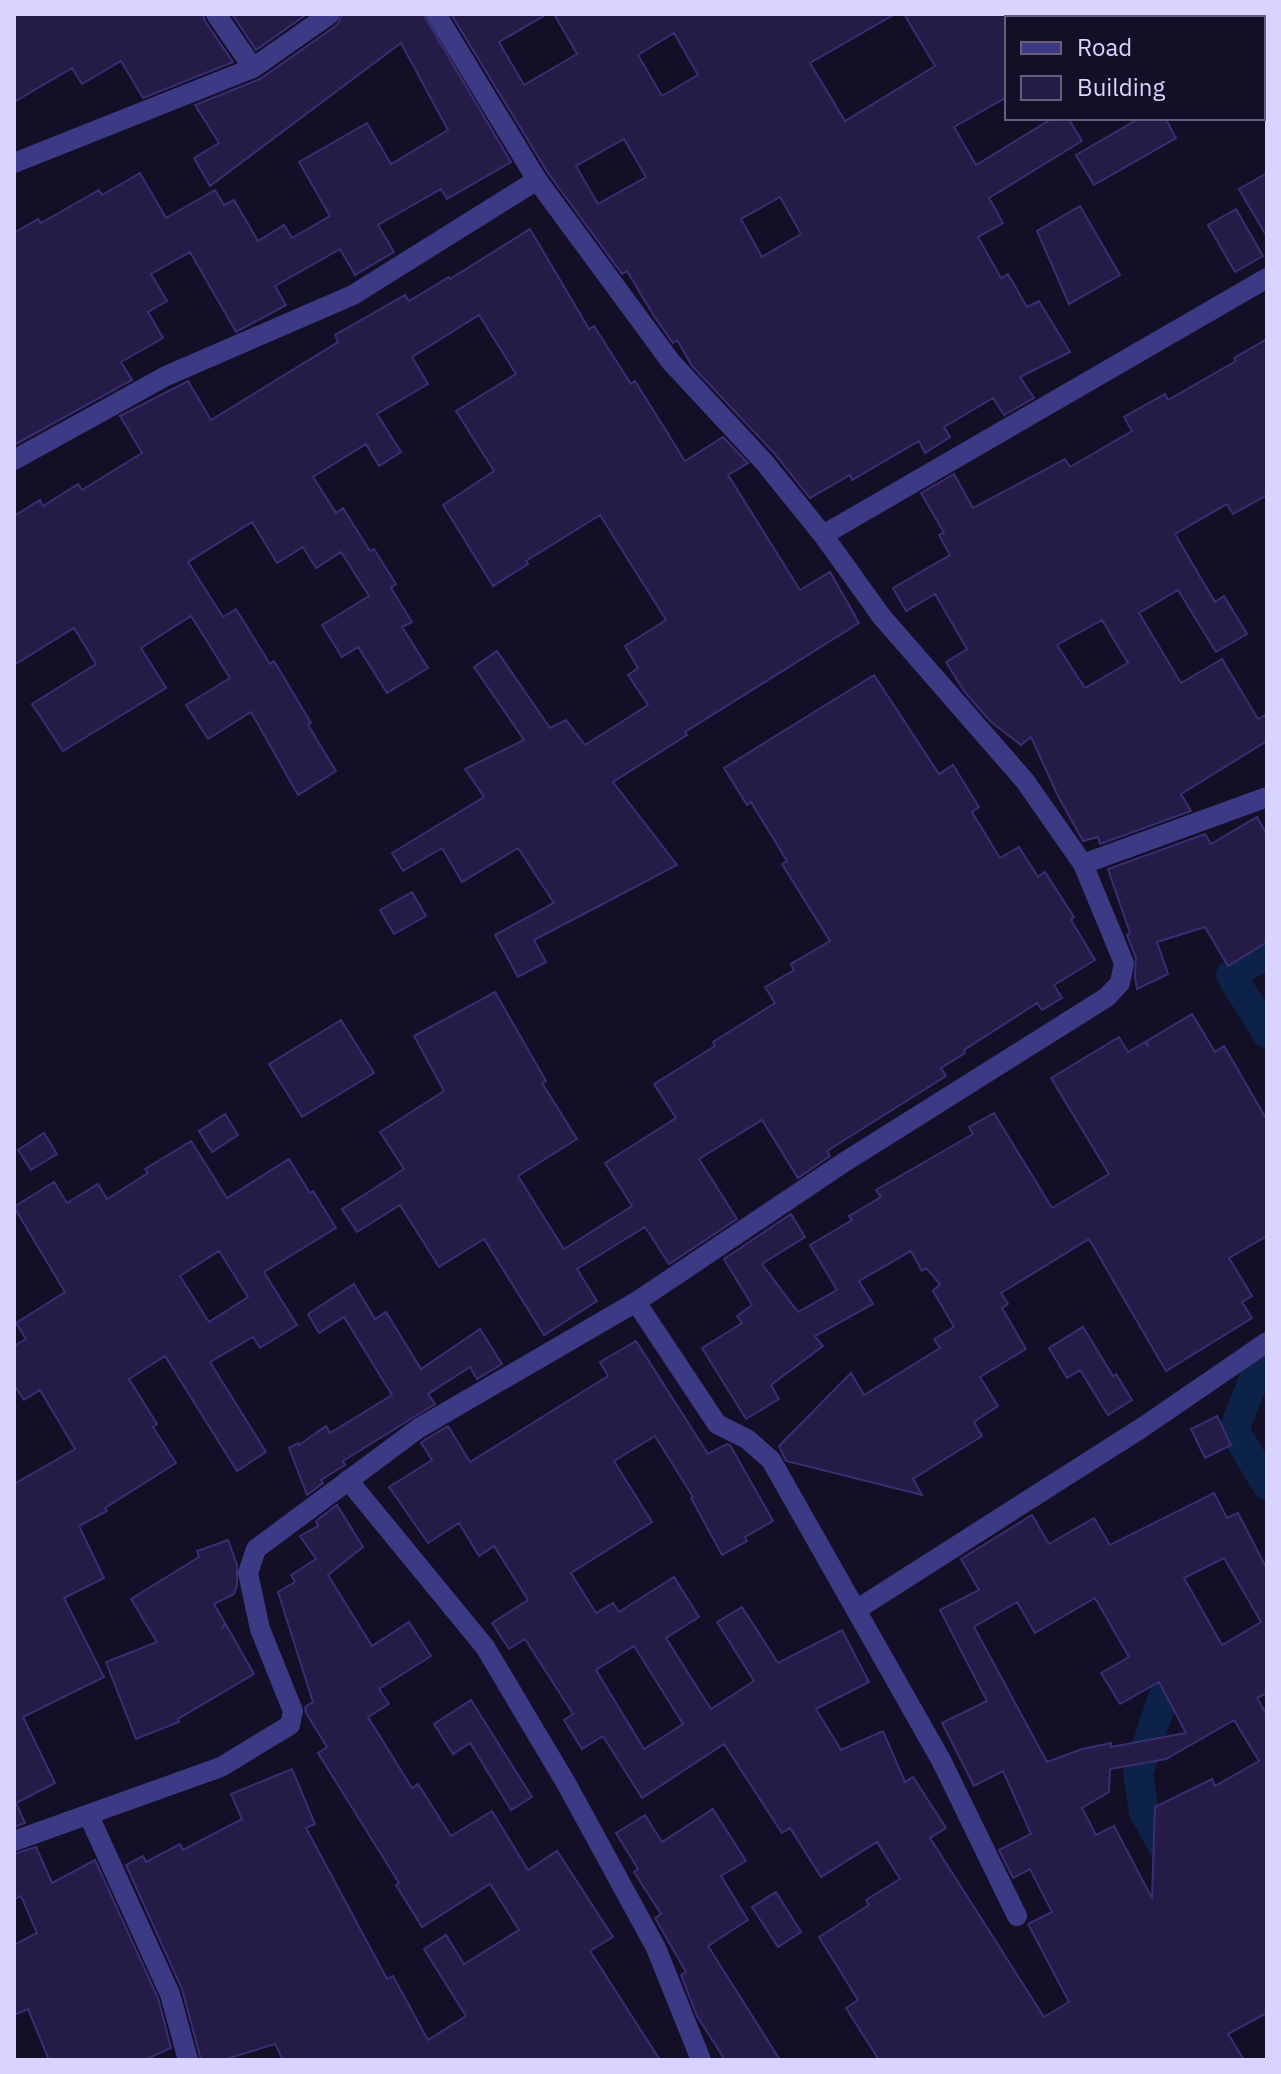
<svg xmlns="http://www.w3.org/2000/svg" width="1281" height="2074" font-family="'IBM Plex Sans',sans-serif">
<rect width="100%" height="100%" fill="#130f26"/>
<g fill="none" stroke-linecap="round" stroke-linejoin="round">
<path stroke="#0c2248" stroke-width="30" d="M1267 954 1231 975 1267 1033
M1264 1354 1234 1430 1267 1485
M1174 1865 1144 1812 1138 1773 1169 1679 1191 1667"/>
</g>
<path fill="#241b47" stroke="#3b2d73" stroke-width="2" fill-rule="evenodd" d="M14 14H203L205 21 233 62 143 98 121 61 82 84 72 68 14 102Z
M232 14H307L256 50Z
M343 14H423L511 162 447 199 441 189 378 225 394 252 355 275 340 249 275 286 286 305 236 332 190 252 151 274 167 301 148 312 163 338 121 362 132 380 14 445V233L38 219 41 223 99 190 102 195 140 173 166 218 215 190 224 205 234 200 258 241 284 225 292 238 330 216 299 162 367 123 391 164 448 130 401 43 210 186 194 158 219 143 195 105 260 79 337 25Z
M451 14H547L499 42 524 85 577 54 554 14H895L810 63 845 121 935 66 904 14H1007V97L954 127 976 165 1053 118H1068L1082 141 989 198 1003 223 978 237 1001 278 1008 274 1027 307 1039 301 1070 352 1020 377 1034 398 1004 415 993 398 944 427 950 437 925 453 919 441 852 480 850 475 810 498 774 453 692 366 677 340 673 343 654 316 627 271 622 274 548 173ZM674 33 698 75 662 96 638 55ZM624 139 646 177 598 204 576 166ZM780 197 801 234 762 257 741 219Z
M1140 118H1165L1176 138 1094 185 1076 155Z
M1267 173V237L1239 189Z
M1080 206 1120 275 1069 304 1037 231Z
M1236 209 1263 256 1235 272 1208 225Z
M530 229 589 329 594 326 631 384 635 381 685 461 723 437 748 463 728 475 800 590 830 572 859 623 685 732 687 735 613 782 677 865 534 940 546 962 518 977 495 935 554 903 518 848 462 882 442 848 403 871 392 853 484 797 465 769 524 740 474 667 497 651 550 728 566 720 585 745 648 705 628 675 638 668 625 646 666 620 600 515 526 561 528 564 493 586 443 505 494 471 456 411 516 374 479 315 412 357 428 384 377 414 401 452 379 466 366 444 313 477 336 513 343 508 370 551 374 549 396 584 391 588 412 622 402 627 428 668 387 693 358 647 342 657 322 625 369 596 341 552 316 568 303 547 277 563 252 522 188 562 223 617 236 609 270 664 274 661 311 723 308 725 336 771 298 795 251 712 208 739 186 705 230 678 191 616 141 648 166 688 63 751 32 704 96 664 74 628 14 665V516L40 500 43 506 78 484 82 490 142 453 120 416 188 381 211 420 338 342 335 335 405 295 409 301 449 277 450 279Z
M1267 339V495L1233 514 1227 504 1175 534 1215 602 1224 596 1247 634 1216 652 1178 590 1139 613 1181 683 1222 659 1258 719 1267 714V741L1181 794 1191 811 1100 844 1098 837 1083 841 1058 796 1031 737 1021 745 990 721 964 691 946 662 967 649 935 594 906 611 893 588 950 555 939 535 944 533 921 493 954 474 973 508 1065 459 1070 467 1132 431 1124 417 1165 394 1168 400 1236 361 1234 358ZM1102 620 1128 663 1085 688 1057 645Z
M874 675 939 774 953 765 979 807 972 812 1000 858 1019 847 1038 877 1045 872 1074 917 1071 920 1095 960 1054 985 1062 998 1042 1010 1037 1003 964 1050 965 1053 941 1068 946 1076 827 1151 830 1156 798 1178 762 1120 699 1159 737 1219 669 1264 645 1227 577 1269 597 1301 544 1335 484 1239 439 1267 400 1205 357 1232 342 1209 404 1169 380 1132 444 1091 414 1036 495 992 546 1081 542 1083 577 1139 518 1176 543 1216 564 1249 632 1206 605 1163 676 1118 654 1084 715 1046 713 1042 775 1003 765 987 794 970 791 964 830 941 782 864 787 861 751 802 747 805 724 768Z
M1257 817 1267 835V942L1228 966 1205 927 1157 942 1168 974 1137 989 1135 976 1136 958 1127 935 1130 933 1108 869 1205 834 1211 844Z
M412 892 426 916 394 934 380 910Z
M1192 1014 1215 1052 1224 1046 1267 1120V1236L1229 1258 1252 1296 1242 1302 1252 1318 1166 1371 1089 1239 1001 1293 1008 1304 1002 1308 1026 1349 980 1377 998 1406 974 1422 982 1436 913 1479 922 1495 786 1461 779 1446 851 1373 864 1395 940 1348 934 1339 954 1327 933 1291 940 1284 926 1268 922 1271 911 1251 859 1281 873 1304 815 1336 823 1346 771 1385 779 1399 746 1419 702 1348 742 1323 737 1316 752 1305 724 1259 791 1214 805 1237 762 1264 798 1312 837 1290 810 1245 852 1220 849 1216 881 1197 876 1190 973 1134 969 1127 994 1113 1052 1208 1109 1174 1051 1078 1119 1037 1128 1052 1145 1042 1148 1047 1147 1041Z
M341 1020 374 1073 302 1117 269 1064Z
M225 1114 238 1135 212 1152 199 1131Z
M44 1133 57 1154 31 1170 18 1150Z
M191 1141 227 1198 289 1159 310 1193 313 1191 336 1228 264 1272 297 1325 260 1348 253 1337 210 1362 266 1452 237 1471 165 1356 129 1379 157 1424 153 1427 176 1463 105 1508 107 1511 79 1526 104 1578 64 1598 104 1677 23 1717 55 1783 16 1803 25 1823 14 1827V1484L75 1449 40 1390 24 1400 14 1385V1346L26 1339 16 1323 65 1292 14 1207 54 1182 67 1203 98 1184 107 1199 148 1173 145 1169ZM219 1251 248 1297 209 1322 180 1276Z
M354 1284 375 1319 386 1312 421 1369 480 1329 502 1364 477 1379 470 1367 428 1394 435 1404 343 1461 345 1465 321 1480 323 1483 307 1495 289 1448 298 1443 299 1445 326 1426 330 1433 392 1395 344 1317 319 1333 308 1314Z
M1083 1327 1113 1376 1116 1374 1132 1400 1108 1415 1080 1370 1067 1378 1049 1348Z
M636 1341 708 1454 727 1444 730 1445 773 1521 745 1537 747 1541 722 1555 691 1498 693 1497 655 1436 614 1461 652 1522 571 1573 596 1613 613 1603 619 1612 674 1577 699 1617 666 1638 711 1709 754 1681 717 1622 742 1607 778 1663 842 1630 869 1682 816 1709 841 1750 883 1731 905 1782 913 1777 946 1828 930 1838 1044 2017 1069 2002 1028 1924 1052 1912 1030 1869 1013 1878 999 1850 1031 1834 1003 1771 974 1786 942 1723 987 1701 940 1610 979 1590 961 1559 1032 1515 1049 1544 1094 1518 1110 1545 1214 1493 1227 1518 1238 1513 1267 1569V1693L1257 1698 1267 1715V2013L1228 2034 1244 2060H879L846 2008 858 2000 819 1937 869 1905 866 1900 900 1879 877 1842 821 1877 790 1828 782 1833 724 1744 642 1798 603 1736 582 1749 564 1720 573 1714 525 1639 509 1649 492 1623 528 1600 494 1546 479 1556 459 1523 428 1543 389 1487 432 1460 421 1443 426 1439 448 1426 470 1462 608 1376 600 1362ZM1224 1558 1261 1622 1222 1645 1184 1578ZM1095 1598 1129 1657 1101 1673 1120 1704 1159 1682 1186 1733 1111 1747V1743L1082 1749 1047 1762 974 1627 1017 1602 1035 1633ZM634 1646 683 1724 644 1749 596 1670ZM1234 1720 1259 1761 1215 1786 1212 1779 1155 1807 1152 1898 1114 1826 1096 1835 1082 1808 1109 1792 1110 1769 1166 1759Z
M1217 1416 1231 1445 1205 1458 1191 1429Z
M337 1505 363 1547 328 1575 372 1646 409 1622 431 1656 379 1689 389 1704 368 1717 412 1788 418 1784 451 1836 492 1811 528 1870 557 1851 613 1937 590 1951 660 2060H283L275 2044 223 2060H201L182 1989 126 1865 143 1856 146 1862 180 1844 183 1850 242 1819 231 1794 292 1769 315 1824 306 1828 387 1979 393 1976 428 2040 466 2016 424 1949 446 1935 464 1964 519 1930 490 1884 422 1927 396 1885 399 1883 318 1753 327 1747 306 1713 305 1707 313 1702 278 1592 295 1582 291 1575 316 1559 300 1536 318 1526 316 1521Z
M228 1540 237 1565V1585L234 1594 214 1604 225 1623 223 1627 226 1625 254 1674 178 1719 179 1722 136 1739 106 1662 157 1642 131 1599 199 1557 197 1551Z
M471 1700 532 1797 511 1810 470 1743 453 1754 434 1724Z
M713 1809 746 1861 721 1876 748 1920 708 1946 780 2060H725L697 2016 681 1975 686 1972 655 1918 661 1914 634 1872 638 1869 616 1833 645 1815 662 1842Z
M36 1847 52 1883 95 1860 158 1998 171 2048 145 2060H49L28 2009 14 2015V1945L37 1933 21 1896 14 1899V1854Z
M776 1892 801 1932 778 1947 752 1907Z"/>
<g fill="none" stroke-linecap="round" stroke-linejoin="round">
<path stroke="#3d3a85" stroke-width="20" d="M216 14 253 68 330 14
M436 14 537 180 671 362 764 462 823 535 882 617 1025 781 1083 864
M14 163 253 68
M14 460 166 376 353 295 537 180
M823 535 1267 278
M636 1302 717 1424 747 1439 771 1460 941 1760 1017 1916
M348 1480 485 1647 566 1783 656 1948 701 2060
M856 1610 1143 1427 1267 1342
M89 1816 170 1994 188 2060"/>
<path stroke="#3d3a85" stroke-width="20" d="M14 1841 221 1767 290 1725 293 1711 260 1629 248 1573 256 1549 419 1428 636 1302 843 1163 1107 997 1120 983 1124 963 1083 864 1267 797"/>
</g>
<rect width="1281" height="2074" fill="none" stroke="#d9d4ff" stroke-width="32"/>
<rect x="1005" y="16" width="260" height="104" fill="#130f26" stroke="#625e7d" stroke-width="2"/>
<rect x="1021" y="42" width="40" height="12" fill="#3d3a85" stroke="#625e7d" stroke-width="2"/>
<text x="1077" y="56" font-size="24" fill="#d9d4ff">Road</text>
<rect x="1021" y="76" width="40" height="24" fill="#241b47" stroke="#625e7d" stroke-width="2"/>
<text x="1077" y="96" font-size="24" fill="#d9d4ff">Building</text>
</svg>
